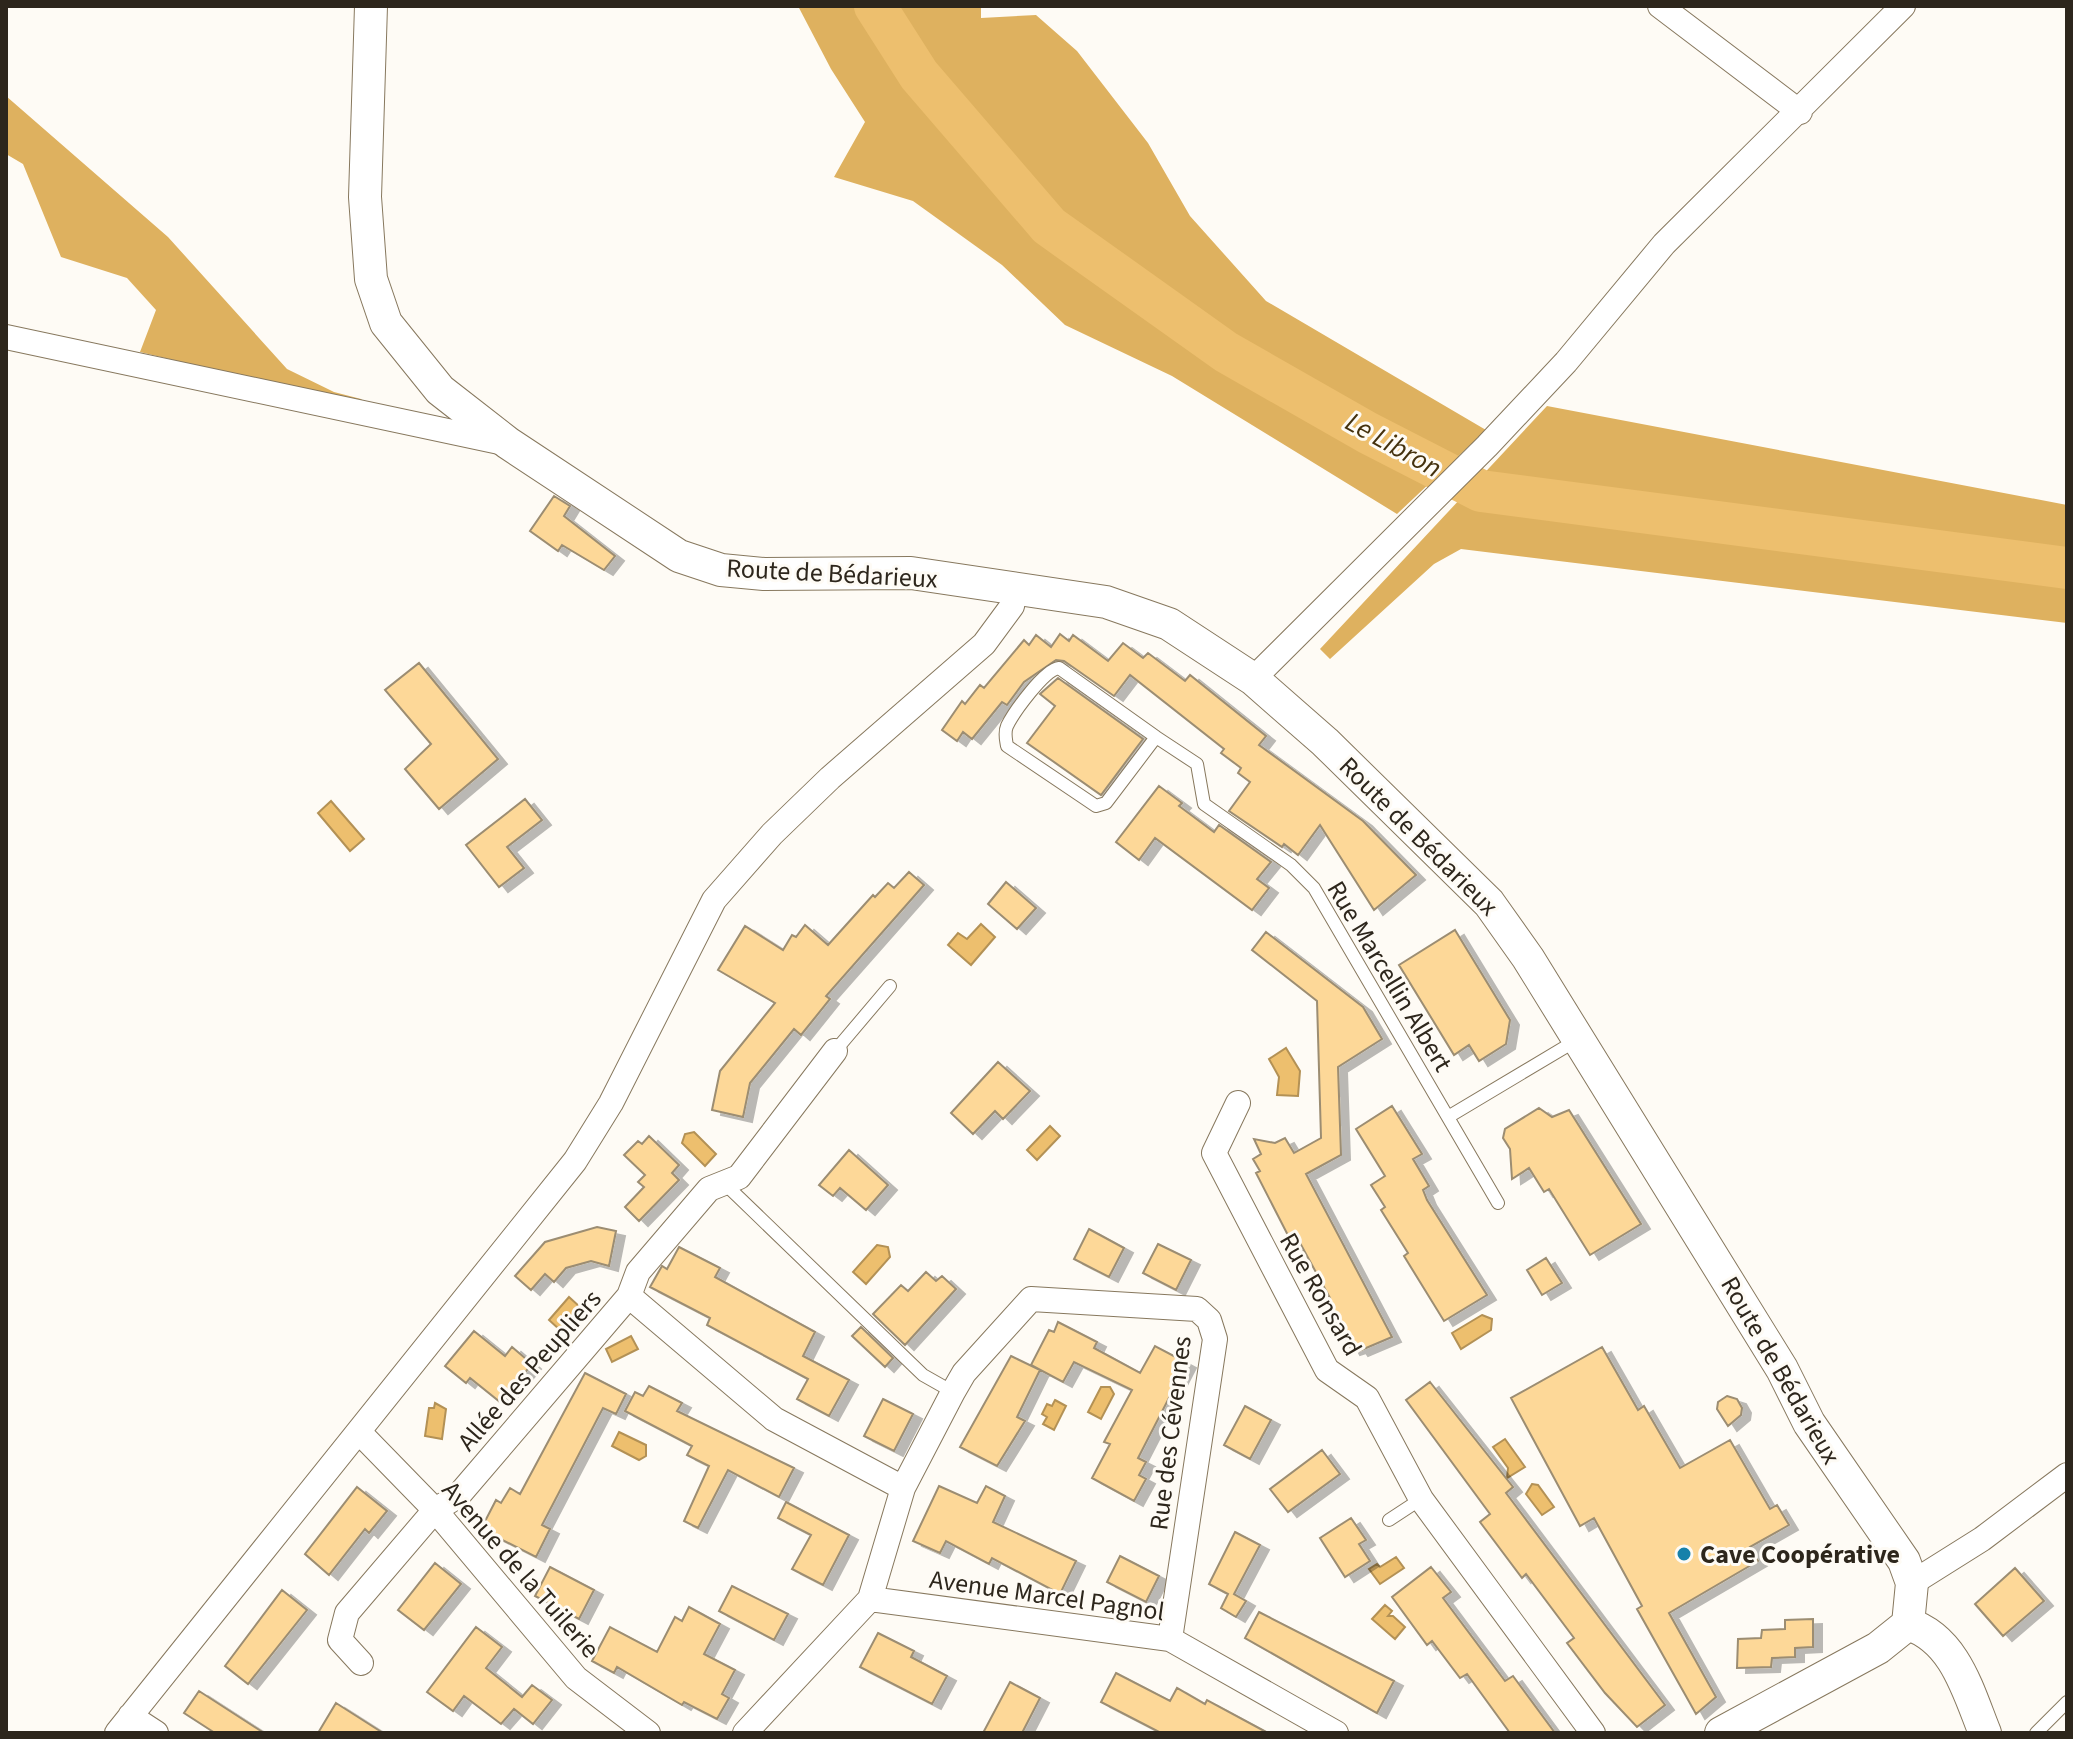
<svg xmlns="http://www.w3.org/2000/svg" width="2073" height="1739" font-family="'Source Sans 3',sans-serif">
<defs>
<filter id="shadow"><feDropShadow dx="9" dy="5" stdDeviation="0" flood-color="#0004"/></filter>
</defs>
<rect width="100%" height="100%" fill="#fefbf5"/>
<path fill="#deb15f" d="M798 6H981V18L1036 15 1077 51 1148 143 1190 216 1266 301 1486 430 1397 514 1172 376 1065 325 1002 265 913 201 834 177 865 122 831 69Z
M6 96 168 237 287 369 334 392 361 399 369 407 140 352 156 310 127 278 61 257 23 164 6 154Z
M1547 406 2067 505V623L1461 549 1434 564 1330 659 1320 649Z"/>
<path fill="#edbf6e" stroke="#b39155" stroke-width="2" d="M331 801 364 839 350 851 318 813Z
M981 924 995 937 971 965 948 945 958 933 967 939Z
M1286 1048 1300 1071 1298 1096 1277 1095 1279 1077 1269 1059Z
M1050 1126 1060 1136 1037 1160 1027 1150Z
M694 1132 716 1154 705 1166 682 1143 685 1134Z
M877 1245 888 1247 890 1257 866 1284 853 1272Z
M569 1297 580 1307 560 1330 549 1320Z
M1482 1315 1492 1319 1491 1330 1461 1349 1452 1333Z
M631 1336 638 1349 612 1362 606 1349Z
M1101 1387H1110L1114 1394 1101 1419 1088 1412Z
M1055 1400 1066 1406 1054 1430 1043 1424 1047 1417 1042 1414 1047 1404 1052 1406Z
M435 1403 446 1409 442 1439 425 1436 429 1408H434Z
M619 1432 646 1445V1456L639 1460 612 1446Z
M1505 1439 1525 1467 1507 1478 1508 1468 1493 1447Z
M1532 1484 1538 1485 1554 1507 1542 1515 1526 1494Z
M1396 1557 1404 1568 1380 1584 1369 1569 1377 1564 1380 1567Z
M1385 1605 1392 1611 1388 1616H1393L1405 1627 1395 1639 1372 1619Z"/>
<g fill="none" stroke-linecap="round" stroke-linejoin="round">
<path stroke="#edbf6e" stroke-width="42" d="M875 6 919 75 1049 226 1226 352 1368 433 1481 491 2067 568"/>
</g>
<path fill="#fdd898" stroke="#9c8d72" stroke-width="2" filter="url(#shadow)" d="M554 496 570 506 564 516 615 556 604 570 562 545 558 551 530 531Z
M1060 634 1069 641 1073 635 1108 661 1123 643 1143 658 1148 653 1185 681 1190 675 1266 736 1259 745 1363 821 1416 875 1374 910 1320 825 1298 855 1284 844 1282 847 1229 811 1250 782 1238 773 1241 768 1221 753 1224 749 1130 675 1114 696 1064 661 1056 660 1024 682 1007 705 1002 702 972 739 963 732 957 741 942 730 962 701 965 704 980 685 984 688 1024 640 1029 645 1036 635 1051 647Z
M419 663 498 759 439 809 405 769 431 744 385 690Z
M1058 678 1143 739 1101 795 1027 743 1055 706 1040 694Z
M1159 786 1182 803 1179 806 1214 832 1219 825 1271 862 1257 879 1269 888 1252 910 1155 838 1139 860 1116 842Z
M525 799 542 820 507 847 524 868 499 887 466 845Z
M909 872 924 885 826 996 830 999 801 1035 794 1029 750 1083 743 1117 712 1110 720 1071 775 1003 718 970 745 926 783 950 792 935 796 937 805 925 828 945 873 895 875 897 888 883 894 888Z
M1006 882 1036 908 1017 929 988 904Z
M1455 930 1510 1020 1506 1044 1479 1061 1469 1045 1454 1055 1399 965Z
M1266 932 1363 1007 1382 1039 1338 1067 1341 1155 1306 1174 1392 1337 1359 1351 1357 1348 1351 1350 1326 1301 1330 1298 1300 1243 1294 1247 1256 1173 1260 1171 1253 1159 1261 1154 1254 1139 1275 1143 1285 1138 1294 1153 1321 1138 1317 1001 1252 950Z
M998 1062 1030 1091 1003 1119 995 1111 973 1134 951 1113Z
M1392 1106 1422 1154 1413 1159 1429 1186 1423 1190 1427 1200 1487 1295 1444 1321 1404 1256 1408 1253 1381 1210 1385 1207 1371 1185 1385 1176 1356 1129Z
M1539 1108 1552 1117 1569 1110 1641 1224 1590 1255 1549 1189 1544 1192 1529 1168 1512 1179 1510 1149 1503 1138 1505 1129Z
M649 1136 679 1165 672 1173 679 1180 639 1221 625 1207 644 1187 638 1182 645 1175 624 1155 638 1141 642 1144Z
M849 1150 888 1185 866 1210 840 1188 833 1196 819 1185Z
M597 1227 616 1231 609 1266 591 1261 566 1268 554 1282 545 1274 531 1290 515 1276 545 1242Z
M1089 1229 1124 1248 1109 1277 1074 1259Z
M1158 1244 1191 1260 1176 1290 1143 1273Z
M679 1247 720 1268 715 1277 815 1332 803 1356 849 1380 829 1416 797 1399 808 1379 707 1325 710 1318 650 1287 662 1266 667 1269Z
M1546 1258 1562 1283 1542 1295 1527 1270Z
M926 1272 936 1281 942 1276 956 1289 905 1345 873 1314 901 1285 908 1291Z
M1058 1322 1097 1342 1094 1348 1140 1373 1155 1346 1187 1363 1138 1458 1146 1462 1139 1475 1146 1479 1134 1501 1092 1478 1110 1444 1104 1442 1132 1390 1074 1362 1063 1382 1031 1365 1049 1330 1054 1332Z
M861 1327 893 1358 885 1367 852 1336Z
M474 1331 505 1356 512 1347 532 1364 500 1402 470 1378 466 1383 445 1366Z
M1602 1347 1638 1410 1644 1406 1680 1468 1730 1440 1770 1509 1777 1505 1789 1525 1750 1547 1758 1561 1669 1613 1716 1697 1696 1714 1637 1609 1642 1606 1594 1518 1580 1526 1511 1398Z
M1011 1356 1040 1370 1017 1417 1025 1421 997 1466 960 1447Z
M585 1373 626 1394 616 1414 603 1408 542 1525 550 1529 536 1557 481 1529 496 1500 501 1503 510 1488 520 1494Z
M1430 1382 1513 1487 1506 1493 1665 1705 1637 1727 1605 1693 1567 1643 1574 1638 1526 1574 1522 1578 1480 1522 1490 1514 1406 1400Z
M649 1386 682 1403 677 1411 794 1468 779 1497 728 1470 698 1528 684 1521 709 1466 687 1455 692 1446 625 1411 635 1392 643 1396Z
M1727 1396 1737 1399 1742 1408 1741 1415 1728 1426 1717 1409 1718 1402Z
M883 1399 913 1414 894 1451 864 1436Z
M1245 1406 1271 1420 1250 1459 1224 1445Z
M1322 1450 1340 1474 1288 1512 1270 1489Z
M939 1486 977 1503 986 1486 1005 1496 993 1522 1076 1561 1060 1594 992 1558 989 1564 946 1541 940 1553 913 1541Z
M357 1487 387 1511 369 1533 365 1529 329 1575 305 1554Z
M786 1502 849 1535 823 1585 792 1569 811 1535 778 1518Z
M1351 1518 1366 1540 1359 1544 1370 1561 1345 1577 1320 1538Z
M1235 1532 1260 1545 1234 1594 1246 1601 1236 1617 1221 1608 1228 1594 1209 1584Z
M1120 1556 1159 1576 1146 1602 1107 1582Z
M435 1563 461 1584 424 1630 398 1610Z
M550 1567 594 1590 579 1619 535 1596Z
M1431 1567 1451 1592 1443 1598 1505 1681 1513 1676 1555 1733H1510L1467 1674 1460 1678 1432 1641 1427 1645 1392 1597Z
M2015 1568 2044 1601 2003 1636 1975 1604Z
M732 1586 788 1614 774 1640 719 1611Z
M282 1590 307 1610 248 1684 225 1666Z
M689 1607 720 1624 704 1654 735 1670 722 1694 729 1698 717 1719 684 1702 682 1705 617 1667 614 1673 592 1661 610 1627 657 1652 675 1617 682 1621Z
M1259 1612 1394 1681 1377 1713 1245 1638Z
M1813 1619V1647L1795 1648V1657L1772 1658 1771 1667 1737 1668 1738 1639 1761 1638 1762 1630 1785 1629V1620Z
M476 1627 502 1647 486 1668 522 1697 532 1685 552 1700 533 1724 514 1709 501 1724 464 1696 453 1711 427 1692Z
M878 1633 914 1651 911 1657 947 1676 932 1704 860 1667Z
M1116 1673 1170 1701 1177 1688 1205 1704 1207 1700 1268 1733H1161L1101 1702Z
M1010 1682 1040 1698 1022 1733H983Z
M199 1691 264 1733H215L184 1713Z
M336 1703 383 1733H318Z"/>
<g fill="none" stroke-linecap="round" stroke-linejoin="round">
<defs>
<path id="lane" d="M1059 668 1156 737 1106 803 1096 806 1007 746C1006 739 1004 733 1007 726 1014 712 1044 670 1059 668Z
M1156 737 1197 764 1204 804 1291 865 1314 888 1498 1203
M835 1051 890 986
M1448 1117 1577 1040
M724 1183 923 1375 953 1392
M1389 1520 1421 1499
M2036 1733 2067 1702"/>
<path id="street" d="M1660 6 1800 112
M6 337 504 443
M1253 679 1487 446 1566 362 1664 244 1903 6
M1238 1103 1214 1153 1327 1370 1367 1398 1421 1499 1593 1733
M629 1296 638 1272 709 1189 739 1177 835 1051
M359 1432 435 1510 576 1678 648 1733
M1912 1583 1982 1539 2067 1475
M870 1599 1170 1639 1336 1733
M361 1663 340 1640 347 1613 435 1510 458 1496 629 1296 774 1419 903 1488
M130 1716 156 1733
M117 1733 575 1161 611 1103 714 900 772 834 830 778 984 644 1012 606 1015 590
M745 1733 870 1599 903 1488 953 1392 964 1373 1031 1299 1197 1309 1209 1320 1215 1339 1170 1639"/>
<path id="secondary" d="M371 6 365 197 371 279 386 323 440 390 508 443 679 556 721 570 764 574 911 573 1106 602 1169 624 1253 679 1325 742 1489 903 1528 958 1782 1369 1809 1423 1904 1561 1912 1583 1908 1624
M1908 1624C1955 1639 1968 1691 1985 1733
M1721 1733 1878 1648 1908 1624"/>
</defs>
<use href="#lane" stroke="#87785e" stroke-width="14"/>
<use href="#street" stroke="#87785e" stroke-width="26"/>
<use href="#secondary" stroke="#87785e" stroke-width="34"/>
<use href="#lane" stroke="#fff" stroke-width="12"/>
<use href="#street" stroke="#fff" stroke-width="24"/>
<use href="#secondary" stroke="#fff" stroke-width="32"/>
</g>
<circle fill="#1781aa" stroke="#fefbf5" stroke-width="3" cx="1684" cy="1554" r="8"/>
<g text-anchor="middle" stroke-width="6" stroke-linejoin="round" paint-order="stroke">
<g font-size="26" fill="#2d261c" stroke="#fefbf5">
<text transform="translate(832 573) rotate(3)" y="9">Route de Bédarieux</text>
<text transform="translate(1419 836) rotate(45)" y="9">Route de Bédarieux</text>
<text transform="translate(1390 976) rotate(59)" y="9">Rue Marcellin Albert</text>
<text transform="translate(1321 1294) rotate(60)" y="9">Rue Ronsard</text>
<text transform="translate(529 1370) rotate(-49)" y="9">Allée des Peupliers</text>
<text transform="translate(1781 1370) rotate(60)" y="9">Route de Bédarieux</text>
<text transform="translate(1170 1433) rotate(-83)" y="9">Rue des Cévennes</text>
<text transform="translate(521 1569) rotate(49)" y="9">Avenue de la Tuilerie</text>
<text transform="translate(1047 1595) rotate(8)" y="9">Avenue Marcel Pagnol</text>
</g>
<g font-size="26" font-weight="bold" fill="#2d261c" stroke="#fefbf5" text-anchor="start">
<text x="1700" y="1563">Cave Coopérative</text>
</g>
<g font-size="28" font-style="italic" fill="#45320e" stroke="#fefbf5">
<text transform="translate(1394 444) rotate(29)" y="10">Le Libron</text>
</g>
</g>
<rect width="2073" height="1739" fill="none" stroke="#2d261c" stroke-width="16"/>
</svg>
